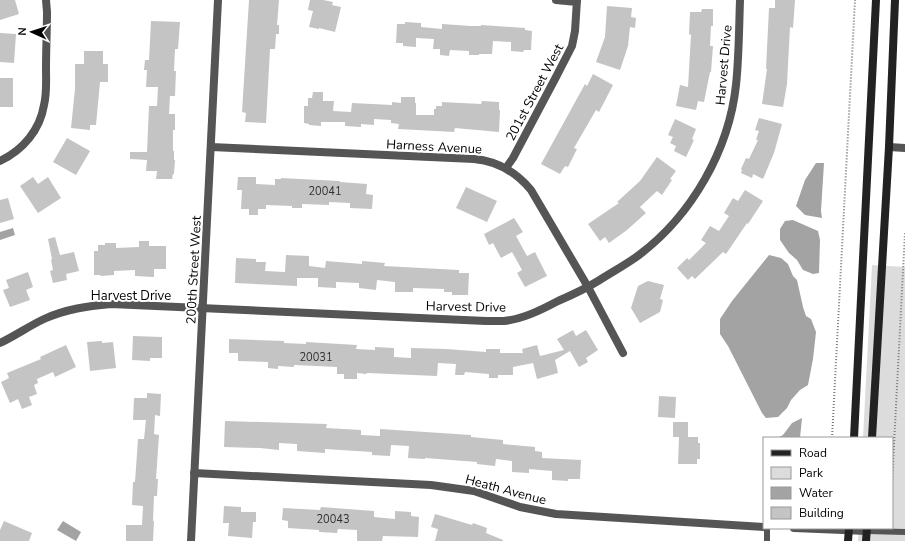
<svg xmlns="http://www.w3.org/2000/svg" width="905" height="541" font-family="'Nunito Sans',sans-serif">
<rect width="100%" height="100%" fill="#fff"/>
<path fill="#dcdcdc" d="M872 265 905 267V541H858L859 528H892V438H863Z"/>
<path fill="#a3a3a3" d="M816 163H824L821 211 822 218 805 215 796 206 805 180Z
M793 220 818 231 820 240 819 273 813 274 803 270 797 260 789 253 780 240V229L785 221Z
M13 228 15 235 0 240V232Z
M769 255 781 258 788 264 793 276 797 280 803 307 806 316 811 319 816 332 813 359 808 385 800 390 791 400 787 408 778 417 766 418 762 413 728 346 720 334V319L732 301Z
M802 418 800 438H777L783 435 792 423Z
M63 521 81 532 76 541 57 530Z"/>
<path fill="#c4c4c4" d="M0 0H15L19 14 0 20Z
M249 0H279L277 25H279V34H276L275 49H270L266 123 245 122 246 113 242 112Z
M310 0H323L333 2 332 5 341 7 335 32 319 28V29L309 27 313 11 308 10Z
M775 0H795L793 28 790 27 787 84 783 107 762 104 767 69H766L769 8H775Z
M607 6 632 8 631 17 636 18 635 28 630 27 628 46 620 70 596 62 605 37Z
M702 9H713V26H711L710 46H713L711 72H710L704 102 698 101 696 110 676 106 680 85 688 87 691 35 689 34 690 12H701Z
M151 21 180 22 178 49H175L174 71H176L175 96H170L169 114H175V130H173V151H174V160H175L174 174H173L172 179H156L157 171H146L147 160 130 159V152H147L149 106H157L158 87H146L147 70H144L145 60H149Z
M405 22 421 23V27L442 29V24L471 26H481V25L525 28V30L532 31 531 50H524L523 52 511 51V42L493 41 492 54H479V55H469V51L450 50 449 56 440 55V49H433L434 39 416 38V47L403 46V43H396L397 24H405Z
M0 33 16 34 14 63 0 62Z
M84 51H103V64H108V82H100L96 125H90V130L71 128 75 89V64H84Z
M593 74 613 85 599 112 596 110 574 148 577 149 568 167 565 166 560 174 541 164 585 84 587 86Z
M0 78H13V107H0Z
M313 92H323V101H334L333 111 351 112 352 103 392 105V102L401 103V97H415V103H416V115H434V109H436V106H442V102L481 104 482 101 499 102V110H500L499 132 455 128 454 132 398 129 399 124 391 123V120L374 119V125L361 124V127L345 126V122H321V126L309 125V124L304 123V106H308V98H312Z
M759 118 782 124 774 153 763 179 753 174 752 178 741 173 742 170 741 169 746 158 749 159 758 140H756L759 131 755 130Z
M675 119 696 129 692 139 694 140 686 157 674 151 676 146 670 143 673 137 668 135Z
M67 138 90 151 76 175 53 162Z
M657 157 676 171 670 179 672 180 662 195 657 191 640 207 646 213 627 230 609 243 605 237 600 241 588 224 619 203 617 202 640 181Z
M33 177 38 184 48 177 61 198 38 213 20 186Z
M238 177H256V184L275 185V179H281V178L340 181V182L367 184 366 194 373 195 372 209 350 208V203L329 202V205L302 204V208H292V206L266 205V209H258V215H249V209H241L242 190H237Z
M466 187 497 201 487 222 456 208Z
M745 190 763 201 748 224 747 223 726 254 723 252 695 279 692 276 688 280 677 268 687 258 689 260 706 243 701 240 710 226 719 231 729 216 724 213 733 198 738 201Z
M8 198 14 219 0 223V200Z
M514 218 523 232 516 236 527 256 535 252 547 276 525 287 517 273 522 270 512 252 501 258 493 243 489 245 484 234Z
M55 237 60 255 74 252 79 271 66 274 67 280 53 283 50 271 53 270 51 260 52 259 48 239Z
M139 241H149V246H166V269H154V277L135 276V270L114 271V275L101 276 100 275H94V251H98V245H105V243H116V248L139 247Z
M286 255 309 256V266L325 268 326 261 362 264V261L385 263 384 266 459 270V273H469L468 295H452V292H444V289L413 288V292H395V282L377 280 376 290 359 288V283L336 282V288L318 287V278H297V286L235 283 236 258 256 259V262H266L265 271 285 272Z
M28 272 33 287 26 290 30 300 10 307 3 290 9 288 6 280Z
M648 281 664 285 660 299 663 300 660 312 640 323 631 308 638 286Z
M573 330 576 336 586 330 598 350 586 358 588 362 579 367 570 351 555 360 558 373 537 379 533 363 513 367V375H498V378H489V374L465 372 464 375H455L456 364 438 363 437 376 367 373 366 374 357 373V379H344V374H337V367L294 365V367L278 366V369L268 368V362L238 361V353H229V339L284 341V343L306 344V342L357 345 356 349 375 350V347L394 348V357L411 358V348L446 349 486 352V349H500V353H523L522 349 537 345 540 356 564 350 557 339Z
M133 336 162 337V358H150V361L132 360Z
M102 341V343L113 342 116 368 90 371 87 342Z
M66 345 76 367 55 377 53 372 37 379 38 383 34 385 37 394 29 397 32 405 22 409 18 399 10 403 1 382 9 378 7 373 41 359 40 357Z
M147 393 161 394 160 416 155 415 154 434 159 435 156 479H158L157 496H154L153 521H154L153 541H126V525H142L143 506 132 505 133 482H135L138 439H144L146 420H133L134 398H147Z
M659 396 676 397 675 418 658 417Z
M225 421 327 424 326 428 361 430V435L380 436V429L471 435V437L503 440V444L535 447V451L542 452V458L581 460 580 479H568V481L552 480V471L529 469V473L512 472V461L496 459 495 466 477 464V462L425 458V459L408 458 409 446 391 445 390 456 372 455V452L325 449V453L297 451V444L279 443V450L260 448 224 447Z
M673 422H688V437H698V443H700V459H697V464H678L679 437H673Z
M224 506 241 507V512H256V522H253L252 538 228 536 229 523H223Z
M321 507 374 511V517L395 519V511L411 512V516L419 517 418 537 383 536 382 541H357V530L338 529 337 533 319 532V530L288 528V521L282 520 283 508 320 510Z
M435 514 472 525 473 523 487 528 486 533 503 540V541H435L438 529 431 527Z
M4 521 32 533 29 541H0V530Z"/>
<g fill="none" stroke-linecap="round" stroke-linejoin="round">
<path stroke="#777" stroke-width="2" stroke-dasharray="1 2" stroke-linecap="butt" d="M832 438 855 0
M892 483 905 233"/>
<path stroke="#555" stroke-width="6" d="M867 531 905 532
M767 541V528"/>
<path stroke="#555" stroke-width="8" d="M556 0 577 2
M211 147 474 159C497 161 516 172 531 190L588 287 623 353
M889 147 905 148
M0 161C23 150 40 130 44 105 47 93 46 80 46 68 46 49 47 31 47 12L46 0
M506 168 513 158 556 77 572 46 575 31 577 0
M0 343C15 336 29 326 44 319 66 309 88 306 111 304L486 321C492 321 498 321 504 321 523 319 541 310 558 301 572 295 585 289 598 281 612 272 627 264 639 255 692 215 729 150 736 85 739 57 739 28 740 0
M194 473 431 485 474 491 520 507 556 514 764 527
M794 528 867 531"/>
<path stroke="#555" stroke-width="8" d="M191 541 218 0"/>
<path stroke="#222" stroke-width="8" d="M854 438 876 0
M872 438 889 147 895 0
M848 541 849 528
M866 541 867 528"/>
</g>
<g text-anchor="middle" stroke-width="4" stroke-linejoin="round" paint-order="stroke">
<g font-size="11" fill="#313131">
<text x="325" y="195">20041</text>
<text x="316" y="361">20031</text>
<text x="333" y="523">20043</text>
</g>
<g font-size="13" fill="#000" stroke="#fff">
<text transform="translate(723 65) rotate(-85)" y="5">Harvest Drive</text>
<text transform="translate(534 92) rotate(-62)" y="5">201st Street West</text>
<text transform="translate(434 146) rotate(3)" y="5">Harness Avenue</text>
<text transform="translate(193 270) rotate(-87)" y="5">200th Street West</text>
<text x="131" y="300">Harvest Drive</text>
<text transform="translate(466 306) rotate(1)" y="5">Harvest Drive</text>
<text transform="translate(506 489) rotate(15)" y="5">Heath Avenue</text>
</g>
</g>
<rect x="763" y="437" width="130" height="92" fill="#ffffff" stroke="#999999"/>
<rect x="771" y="450" width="20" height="6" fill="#222222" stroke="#999999"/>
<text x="799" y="457" font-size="12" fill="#000000">Road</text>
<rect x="771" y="467" width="20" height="12" fill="#dcdcdc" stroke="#999999"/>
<text x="799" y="477" font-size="12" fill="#000000">Park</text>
<rect x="771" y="487" width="20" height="12" fill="#a3a3a3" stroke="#999999"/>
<text x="799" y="497" font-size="12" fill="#000000">Water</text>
<rect x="771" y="507" width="20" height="12" fill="#c4c4c4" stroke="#999999"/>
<text x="799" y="517" font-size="12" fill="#000000">Building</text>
<g transform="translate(32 32) rotate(273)" stroke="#ffffff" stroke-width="3" paint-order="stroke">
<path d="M0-3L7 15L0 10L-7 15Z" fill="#000000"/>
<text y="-6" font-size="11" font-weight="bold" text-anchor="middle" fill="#000000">N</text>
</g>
</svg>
